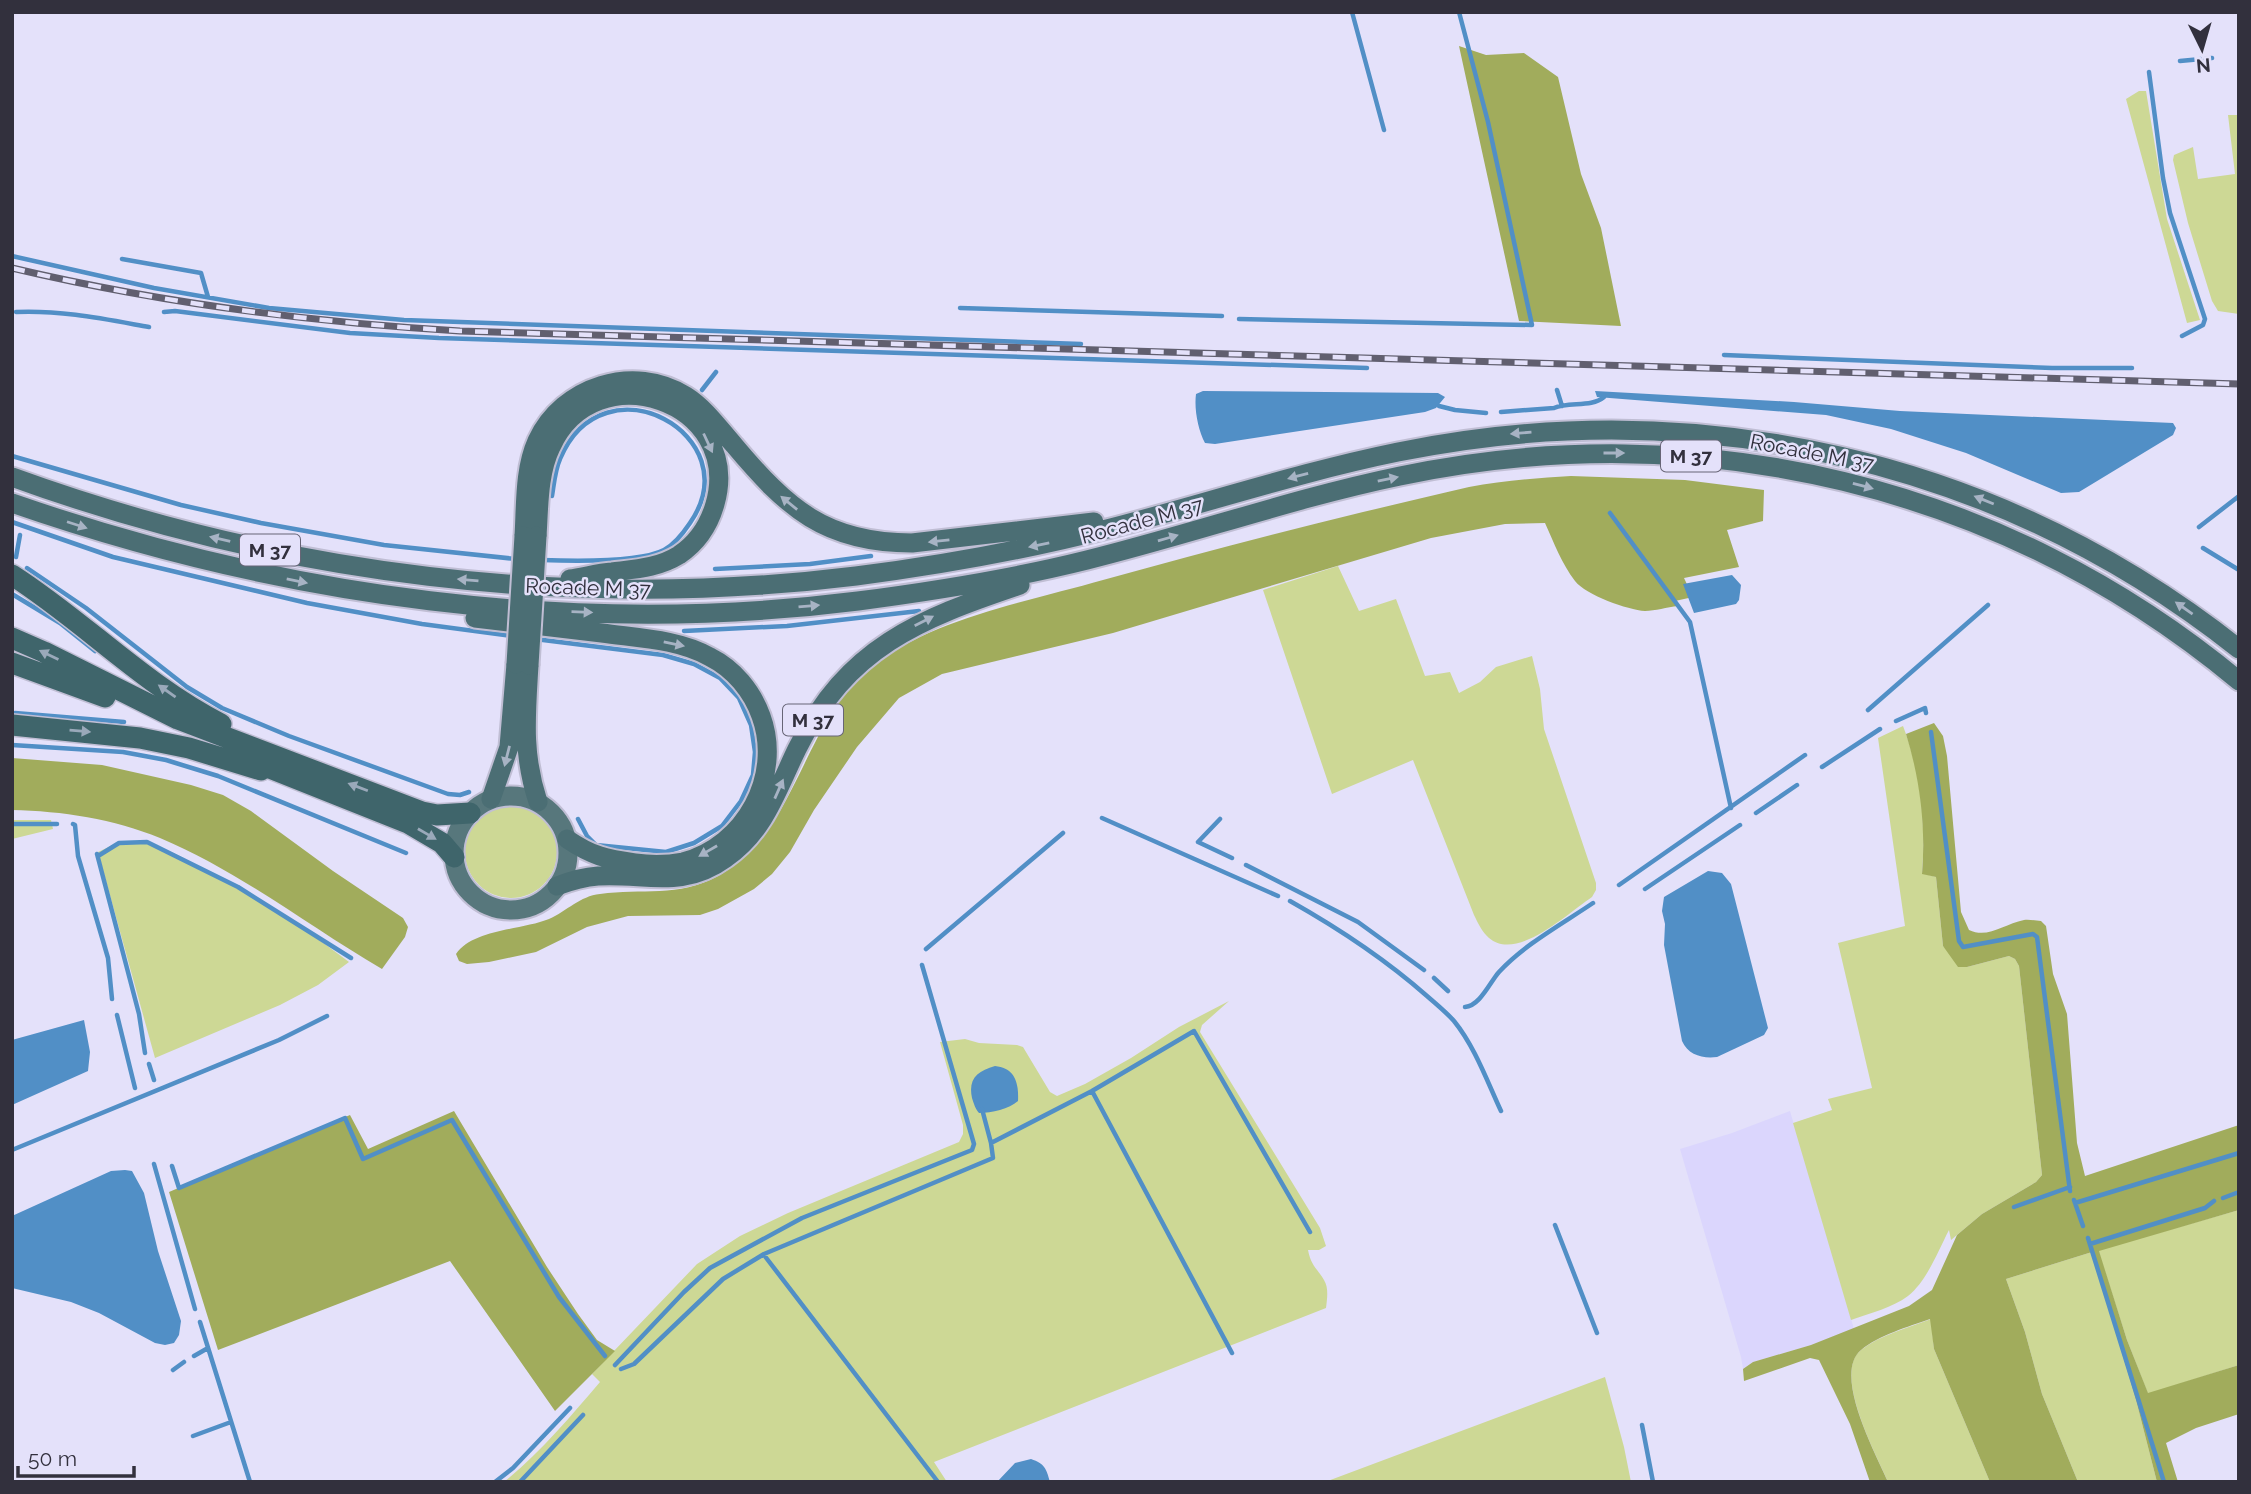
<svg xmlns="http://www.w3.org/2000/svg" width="2251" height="1494" font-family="Raleway,sans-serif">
<rect width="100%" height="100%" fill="#e4e1fa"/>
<path fill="#dbd6fd" d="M1790 1111 1854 1329 1811 1345 1753 1362 1743 1369 1741 1357 1680 1149 1732 1133Z"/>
<path fill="#cdd895" d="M2139 91H2146L2167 219 2200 320 2187 323 2126 99Z
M2228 115H2239V314L2218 311 2212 301 2188 223 2173 160 2174 155 2193 147 2198 179 2235 174Z
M1338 566 1359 611 1396 599 1425 676 1450 672 1459 693 1480 682 1496 667 1532 656 1540 689 1544 729 1596 883V890L1592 897C1568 913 1517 962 1489 938 1482 932 1478 923 1474 915L1413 760 1332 794 1263 590Z
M1903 726C1921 772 1926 825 1922 873L1936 877 1943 946 1967 967 2009 956 2015 959 2019 966 2042 1175 2036 1182 1982 1214 1951 1240 1949 1230C1938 1251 1927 1281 1908 1296 1892 1308 1870 1313 1851 1320L1793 1123 1832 1110 1828 1099 1872 1088 1838 943 1905 926 1878 738Z
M465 852a46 46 0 1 1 92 0a46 46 0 1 1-92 0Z
M12 820H51L53 829 12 839Z
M130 841C156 842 177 855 200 867 253 894 302 926 349 962L318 985 280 1005 155 1058 98 852 115 844Z
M1229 1001 1202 1025 1200 1032 1320 1228 1326 1246 1319 1250H1308C1311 1266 1317 1268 1324 1280 1329 1288 1327 1299 1326 1308L934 1462 947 1482H504C540 1453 570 1417 600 1382L592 1374 697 1264 740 1236 788 1213 959 1142 963 1134V1125L940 1042 965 1039 979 1043 1017 1045 1023 1047 1050 1092 1057 1096 1085 1084 1131 1058 1179 1027Z
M2239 1210V1365L2148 1394 2127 1340 2098 1250Z
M2092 1252 2136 1400 2157 1482H2078L2042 1394 2025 1332 2006 1279Z
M1931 1319 1934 1349 1990 1482H1888C1876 1454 1832 1373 1861 1350 1880 1335 1908 1328 1931 1319Z
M1605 1377 1624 1447 1631 1482H1325Z"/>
<path fill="#a1ac5c" d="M1459 46 1486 55 1524 53 1558 77 1581 174 1601 228 1621 326 1519 321Z
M1571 476 1685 480 1764 490 1763 521 1727 530 1739 567 1684 578 1693 597 1675 601 1678 606C1667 607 1655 611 1645 611 1628 610 1586 595 1575 581 1562 564 1554 543 1545 523L1505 524 1431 538 1113 633 942 674 899 698 857 747 814 810 790 852 772 874 754 889 718 909 700 915 628 916 587 927 536 952 489 962 467 964 459 961 456 954C473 929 522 930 549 919 567 911 580 896 600 894 642 888 678 898 718 876 798 831 802 723 871 667 930 619 1030 601 1103 580 1189 556 1276 533 1363 512 1398 504 1433 495 1469 487 1502 481 1537 478 1571 476Z
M1934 723 1943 736 1947 756 1961 912 1969 930C1988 939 2004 924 2024 920 2029 919 2036 921 2041 921L2046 926 2053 974 2067 1014 2077 1143 2085 1176 2239 1125V1210L2099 1251 2127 1340 2148 1393 2239 1365V1414L2196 1428 2166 1443 2178 1482H2157L2136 1400 2092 1252 2006 1279 2025 1332 2042 1394 2078 1482H1990L1934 1349 1930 1319C1908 1327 1879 1335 1861 1350 1832 1374 1876 1454 1888 1482H1870L1850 1424 1819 1360 1810 1358 1744 1381 1743 1369 1753 1362 1811 1345 1909 1306 1932 1290 1957 1235 1982 1214 2036 1182 2042 1175 2019 966 2015 959 2009 956 1967 967H1958L1943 946 1936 877 1922 874C1926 827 1920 779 1906 734Z
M12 758 102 765 191 785 223 795 251 811 333 871 403 918 408 927 405 937 382 969C308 926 239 871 160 838 114 819 62 811 12 810Z
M454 1111 547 1267 578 1314 597 1340 615 1351 555 1411 450 1261 218 1350 169 1192 350 1115 368 1149Z"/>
<path fill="#518fc6" d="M1203 391 1438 393 1445 397 1436 408 1425 412 1215 444 1205 443C1198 430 1194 409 1196 394Z
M1595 391 1794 402 1900 411 2173 423 2176 428 2173 435 2079 492 2061 493 1966 453 1891 429 1826 415 1597 397Z
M1732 575 1741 585 1739 600 1736 604 1694 613 1683 584Z
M1708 871 1722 873 1731 884 1768 1028 1764 1035 1717 1057C1703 1059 1688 1055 1682 1041L1664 945 1665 924 1662 911 1664 897Z
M84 1020 90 1052 88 1071 12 1105V1040Z
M995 1066C1014 1068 1019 1081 1018 1101 1009 1109 992 1113 979 1113 975 1108 974 1104 972 1098 968 1079 977 1071 995 1066Z
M125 1170 132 1171 144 1193 158 1251 181 1321 179 1335 174 1343 165 1345 155 1343 99 1313 71 1302 12 1288V1216L111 1171Z
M1031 1459C1045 1464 1046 1468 1050 1482H997L1015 1463Z"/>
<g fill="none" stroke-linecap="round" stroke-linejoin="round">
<path stroke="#518fc6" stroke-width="4.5" d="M1352 12 1384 130
M2180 61 2212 58
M2149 72 2163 178 2170 213 2205 319 2203 325 2182 336
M12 256 154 288 269 308 404 320 1081 344
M122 259 201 273 208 297
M960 308 1222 316
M16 312C61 310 104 319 149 327
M164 312 175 311 350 333 439 338 1367 368
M1239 319 1532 325 1488 122 1459 12
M1724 355 2052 368H2132
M702 390 716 372
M1557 390 1562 406
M1439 406 1455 410 1486 413
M1501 412 1554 408C1569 401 1591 408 1604 397
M12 456 181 505 261 523 384 545 516 559
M1610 513 1690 622 1731 808
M12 522 113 557 307 603 422 624 512 636
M2199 527 2239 496
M2203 548 2239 570
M16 557 20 535
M542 560C571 561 639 563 664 550 675 544 684 532 690 523 751 435 603 355 560 459 555 470 554 484 552 496
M27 568 86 608 187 687 222 708 289 736 448 794 460 795 469 792
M715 569 810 564 871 556
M12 594 60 623 95 651
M684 631 787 626 919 611
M535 639 663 655 694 664 720 678 739 698 751 725 755 752 753 775 741 801 722 826 694 843 666 852 596 845 587 836 578 819
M1868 710 1988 605
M15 713 124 722
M1896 721 1925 708 1926 713
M1931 732 1959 941 1963 947 2033 934 2037 937 2070 1191
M12 745 123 752 166 760 218 776 406 853
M1822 767 1880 729
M1756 813 1797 785
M1102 818 1278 896
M1220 819 1198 842 1232 858
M12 824H57
M73 824 75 825 78 856 108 958 112 999
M97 854 139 1014 145 1053
M98 856 119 843 147 842 238 887 351 958
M1246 865 1358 922 1424 970
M1619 885 1805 755
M1645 889 1740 825
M1290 901C1338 928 1385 959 1427 996 1436 1004 1446 1012 1454 1021 1475 1047 1487 1081 1501 1111
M926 949 1063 833
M1434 978 1448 991
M1465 1007C1480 1006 1490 982 1499 972 1525 944 1562 924 1593 903
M117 1015 135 1088
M149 1064 154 1080
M1092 1091 1232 1353
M982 1109 991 1143 1092 1091 1194 1031 1310 1232
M12 1150 279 1040 327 1016
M154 1164 195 1309
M172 1166 179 1188 345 1118 363 1159 452 1120 559 1297 605 1356
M2223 1198 2239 1192
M2074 1200 2083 1226
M2075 1203 2239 1153
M2014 1207 2070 1187
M1555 1225 1597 1333
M2088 1238 2164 1482
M2090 1244 2205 1208 2214 1201
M764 1255 938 1482
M200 1322 250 1482
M194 1356 208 1348
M615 1365 684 1292 710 1268 802 1218 972 1150 974 1144 922 965
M621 1369 634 1364 723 1279 764 1254 993 1158 991 1143
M173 1370 184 1362
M1642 1425 1653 1482
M193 1436 231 1422
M495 1482 513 1468 570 1408
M520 1482 583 1415"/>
<defs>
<path id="primary" d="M454 853a57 57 0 1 1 114 0a57 57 0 1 1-114 0Z"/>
<path id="trunk" d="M12 477C281 575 573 611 856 576 941 565 1025 550 1107 529 1204 504 1300 472 1398 452 1697 391 1999 459 2239 649
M12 503C282 597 574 637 858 601 935 591 1011 579 1087 560 1192 534 1294 498 1400 476 1700 413 2003 485 2239 681
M524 536C526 505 524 470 537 441 562 386 634 363 686 396 705 408 719 428 734 445 787 508 825 543 912 543L1094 522
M537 536C539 507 538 474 551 447 595 350 744 402 715 504 709 525 697 543 679 555 658 568 636 569 612 572 598 573 584 577 570 579
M475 618C517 623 560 628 602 633 637 638 678 639 710 657 734 669 752 691 761 716 783 776 745 846 683 862 667 865 651 865 635 863 606 859 592 856 567 839
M529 665C526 716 522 753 538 802
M491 799 509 747 516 664
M557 886C570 881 583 877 598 876 646 873 682 890 726 858 765 831 777 790 797 749 847 647 919 619 1020 585"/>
<path id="motorway" d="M12 575C84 621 144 685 221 724
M12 638 44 652 178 719 422 812 437 815 470 813
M12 663 105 697
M12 725 140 738 189 748 261 770
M250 760 408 823 442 843 454 857"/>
</defs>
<use href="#primary" stroke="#c0bed4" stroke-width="23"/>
<use href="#trunk" stroke="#c0bed4" stroke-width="23"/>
<use href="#motorway" stroke="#c0bed4" stroke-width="24"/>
<use href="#primary" stroke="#57777c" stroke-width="19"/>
<use href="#trunk" stroke="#4b6e74" stroke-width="19"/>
<use href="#motorway" stroke="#3f656b" stroke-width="21"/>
<defs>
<path id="rail" d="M12 268C160 303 309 322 460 331L2239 384"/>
</defs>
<use href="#rail" stroke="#615f6f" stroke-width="7"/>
<use href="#rail" stroke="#e4e1fa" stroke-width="4.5" stroke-dasharray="13" stroke-linecap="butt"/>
<defs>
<path id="trunk-bridge" d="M516 664 524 536
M529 665 537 536"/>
</defs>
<use href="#trunk-bridge" stroke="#c0bed4" stroke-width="23" stroke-linecap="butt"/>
<use href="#trunk-bridge" stroke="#4b6e74" stroke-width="19"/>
</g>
<defs><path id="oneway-solid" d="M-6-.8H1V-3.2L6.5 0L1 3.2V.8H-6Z" transform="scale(1.75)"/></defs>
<g fill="#a7b3c4">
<use href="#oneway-solid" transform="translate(1521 433) rotate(175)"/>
<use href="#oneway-solid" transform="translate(708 443) rotate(65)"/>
<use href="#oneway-solid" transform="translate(1614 453)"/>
<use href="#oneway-solid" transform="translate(1298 476) rotate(165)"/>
<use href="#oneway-solid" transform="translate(1388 479) rotate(-12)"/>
<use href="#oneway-solid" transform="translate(1863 486) rotate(15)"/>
<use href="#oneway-solid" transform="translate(1984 500) rotate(-158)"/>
<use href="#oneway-solid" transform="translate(789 503) rotate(-141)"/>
<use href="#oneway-solid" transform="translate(77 525) rotate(18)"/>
<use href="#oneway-solid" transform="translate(1168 538) rotate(-16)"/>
<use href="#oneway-solid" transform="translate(220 539) rotate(-167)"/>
<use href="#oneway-solid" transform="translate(939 541) rotate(174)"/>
<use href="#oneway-solid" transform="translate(1039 545) rotate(168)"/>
<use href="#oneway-solid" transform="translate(468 580) rotate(-175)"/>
<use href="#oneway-solid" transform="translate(297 581) rotate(11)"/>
<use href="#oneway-solid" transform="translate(809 606) rotate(-5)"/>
<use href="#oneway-solid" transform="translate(2184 608) rotate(-145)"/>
<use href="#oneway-solid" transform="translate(582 612) rotate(2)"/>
<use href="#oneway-solid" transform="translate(924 621) rotate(-27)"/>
<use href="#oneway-solid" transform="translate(674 644) rotate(12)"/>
<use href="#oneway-solid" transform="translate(507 756) rotate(104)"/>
<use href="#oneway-solid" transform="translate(779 789) rotate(-66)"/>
<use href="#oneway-solid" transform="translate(708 851) rotate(150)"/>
</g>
<g fill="#9aa9ba">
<use href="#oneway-solid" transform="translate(49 655) rotate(-154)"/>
<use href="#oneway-solid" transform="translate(167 691) rotate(-145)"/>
<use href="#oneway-solid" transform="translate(80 731) rotate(5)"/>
<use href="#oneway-solid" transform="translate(358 787) rotate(-159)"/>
<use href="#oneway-solid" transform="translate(427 834) rotate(30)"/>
</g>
<g text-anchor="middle" stroke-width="5" stroke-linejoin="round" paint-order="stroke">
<g fill="#e4e1fa" stroke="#676576" stroke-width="2">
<rect x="1661" y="440.5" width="60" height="31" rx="5"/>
<rect x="240" y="534.5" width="60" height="31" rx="5"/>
<rect x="783" y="704.5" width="60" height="31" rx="5"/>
</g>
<g font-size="19" font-weight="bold" fill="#32303d">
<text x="1691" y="463">M 37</text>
<text x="270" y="557">M 37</text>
<text x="813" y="727">M 37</text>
</g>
<g font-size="21" fill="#32303d" stroke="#e4e1fa">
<text transform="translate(1812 453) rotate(11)" y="7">Rocade M 37</text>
<text transform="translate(1142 521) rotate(-15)" y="7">Rocade M 37</text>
<text transform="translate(588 588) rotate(2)" y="7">Rocade M 37</text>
</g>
</g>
<rect width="2251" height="1494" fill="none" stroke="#32303d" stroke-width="28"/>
<g transform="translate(2202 49) rotate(175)" stroke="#e4e1fa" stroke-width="5" paint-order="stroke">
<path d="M0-5L12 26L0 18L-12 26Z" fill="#32303d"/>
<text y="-10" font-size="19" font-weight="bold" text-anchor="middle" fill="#32303d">N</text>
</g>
<path d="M18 1466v10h116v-10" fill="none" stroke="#32303d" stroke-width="3.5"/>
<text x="28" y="1466" font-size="21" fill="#32303d" stroke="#e4e1fa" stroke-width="5" paint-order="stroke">50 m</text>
</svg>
